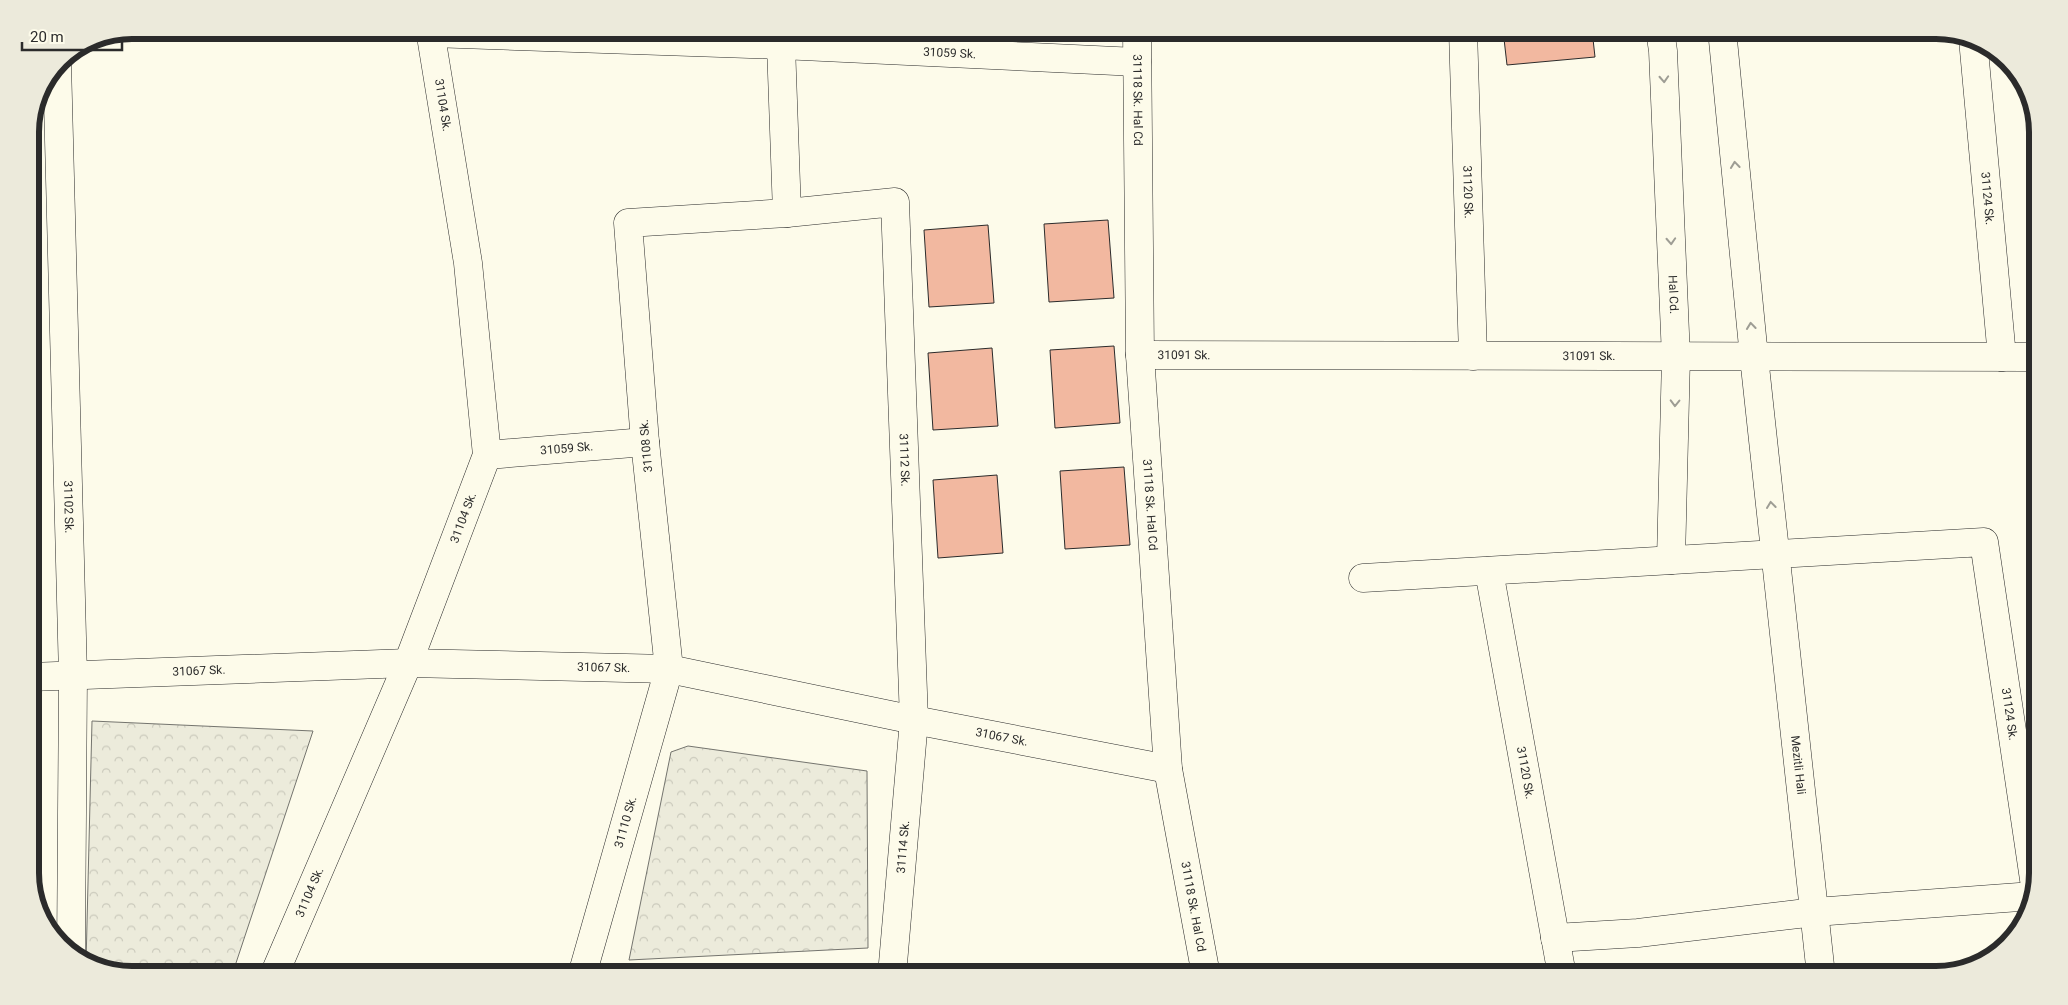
<svg xmlns="http://www.w3.org/2000/svg" width="2068" height="1005" font-family="Roboto,sans-serif">
<defs>
<pattern id="park-crowns" width="20" height="18" patternUnits="userSpaceOnUse" patternTransform="scale(1.25)"><rect width="20" height="18" fill="#ecebdb"/><path d="M2 6a3 3 0 1 1 6 0M12 15a3 3 0 1 1 6 0" fill="none" stroke="#cbcabc"/></pattern>
</defs>
<rect width="100%" height="100%" fill="#fdfbea"/>
<path fill="url(#park-crowns)" stroke="#74746e" d="M92 721 313 731 232 975H132L86 964Z
M688 746 867 771 868 948 629 960 671 752Z"/>
<path fill="#f2b8a0" stroke="#2b2b2b" d="M1503 30H1592L1595 57 1507 65Z
M1108 220 1114 298 1049 302 1044 224Z
M988 225 994 303 929 307 924 230Z
M1114 346 1120 423 1055 428 1050 350Z
M992 348 998 426 933 430 928 353Z
M1124 467 1130 545 1065 549 1060 471Z
M997 475 1003 553 938 558 933 480Z"/>
<g fill="none" stroke-linecap="round" stroke-linejoin="round">
<defs>
<g id="minor">
<path id="s1" d="M1137 30 1140 355 1168 769 1206 975"/>
<path id="s2" d="M1463 30 1473 356"/>
<path id="s3" d="M1660 30 1663 51 1676 357 1671 560"/>
<path id="s4" d="M1722 30 1754 357 1821 975"/>
<path id="s5" d="M431 33 781 45 1137 62"/>
<path id="s6" d="M1973 39 2002 357"/>
<path d="M781 45 787 213"/>
<path id="s7" d="M57 63 73 676 71 951"/>
<path id="s8" d="M1140 355 2038 357"/>
<path id="s9" d="M487 455 645 442"/>
<path id="s10" d="M1489 571 1562 975"/>
<path id="s11" d="M1363 578 1984 542 2035 886"/>
<path id="s12" d="M30 677 408 663 669 669 914 720 1168 769"/>
<path d="M1555 938 1638 933 1815 912 2033 896"/>
<path id="s13" d="M274 975 408 663 487 455 468 263 430 30"/>
<path id="s14" d="M582 975 669 669 645 442 628 223 787 213 895 202 914 720 892 975"/>
</g>
</defs>
<use href="#minor" stroke="#2b2b2b" stroke-width="29"/>
<use href="#minor" stroke="#fdfbea" stroke-width="28"/>
</g>
<defs><path id="oneway-chevron" d="M-2-3.5L2.5 0L-2 3.5" fill="none" stroke-width="1.6" stroke-linecap="round" stroke-linejoin="round" transform="scale(1.25)"/></defs>
<g stroke="#9e9d94">
<use href="#oneway-chevron" transform="translate(1664 79) rotate(87)"/>
<use href="#oneway-chevron" transform="translate(1735 165) rotate(-96)"/>
<use href="#oneway-chevron" transform="translate(1671 241) rotate(87)"/>
<use href="#oneway-chevron" transform="translate(1751 326) rotate(-96)"/>
<use href="#oneway-chevron" transform="translate(1675 403) rotate(91)"/>
<use href="#oneway-chevron" transform="translate(1771 505) rotate(-97)"/>
</g>
<g text-anchor="middle" stroke-width="4" stroke-linejoin="round" paint-order="stroke">
<g font-size="12" fill="#2b2b2b" stroke="#fdfbea">
<text dy="4" stroke="none"><textPath href="#s5" startOffset="519">31059 Sk.</textPath></text>
<text dy="4" stroke="none"><textPath href="#s1" startOffset="70">31118 Sk. Hal Cd</textPath></text>
<text transform="translate(443 105) rotate(81)" y="4">31104 Sk.</text>
<text dy="4" stroke="none"><textPath href="#s2" startOffset="162">31120 Sk.</textPath></text>
<text dy="4" stroke="none"><textPath href="#s6" startOffset="160">31124 Sk.</textPath></text>
<text dy="4" stroke="none"><textPath href="#s3" startOffset="265">Hal Cd.</textPath></text>
<text dy="4" stroke="none"><textPath href="#s8" startOffset="44">31091 Sk.</textPath></text>
<text dy="4" stroke="none"><textPath href="#s8" startOffset="449">31091 Sk.</textPath></text>
<text transform="translate(646 446) rotate(-95)" y="4">31108 Sk.</text>
<text dy="4" stroke="none"><textPath href="#s9" startOffset="80">31059 Sk.</textPath></text>
<text dy="4" stroke="none"><textPath href="#s14" startOffset="1292">31112 Sk.</textPath></text>
<text dy="4" stroke="none"><textPath href="#s1" startOffset="475">31118 Sk. Hal Cd</textPath></text>
<text dy="4" stroke="none"><textPath href="#s7" startOffset="444">31102 Sk.</textPath></text>
<text dy="4" stroke="none"><textPath href="#s13" startOffset="495">31104 Sk.</textPath></text>
<text dy="4" stroke="none"><textPath href="#s12" startOffset="574">31067 Sk.</textPath></text>
<text dy="4" stroke="none"><textPath href="#s12" startOffset="169">31067 Sk.</textPath></text>
<text dy="4" stroke="none"><textPath href="#s11" startOffset="796">31124 Sk.</textPath></text>
<text dy="4" stroke="none"><textPath href="#s12" startOffset="979">31067 Sk.</textPath></text>
<text dy="4" stroke="none"><textPath href="#s4" startOffset="739">Mezitli Hali</textPath></text>
<text dy="4" stroke="none"><textPath href="#s10" startOffset="205">31120 Sk.</textPath></text>
<text dy="4" stroke="none"><textPath href="#s14" startOffset="159">31110 Sk.</textPath></text>
<text transform="translate(903 847) rotate(-85)" y="4">31114 Sk.</text>
<text dy="4" stroke="none"><textPath href="#s13" startOffset="90">31104 Sk.</textPath></text>
<text dy="4" stroke="none"><textPath href="#s1" startOffset="880">31118 Sk. Hal Cd</textPath></text>
</g>
</g>
<path d="M0 0H2068V1005H0ZM132 39H1936A93 93 0 0 1 2029 132V873A93 93 0 0 1 1936 966H132A93 93 0 0 1 39 873V132A93 93 0 0 1 132 39Z" fill="#eceadb" fill-rule="evenodd"/>
<path fill="none" stroke="#2b2b2b" stroke-width="6" d="M132 39H1936A93 93 0 0 1 2029 132V873A93 93 0 0 1 1936 966H132A93 93 0 0 1 39 873V132A93 93 0 0 1 132 39Z"/>
<path d="M22 42v8h100v-8" fill="none" stroke="#2b2b2b" stroke-width="2.5"/>
<text x="30" y="42" font-size="15" fill="#2b2b2b" stroke="#fdfbea" stroke-width="4" paint-order="stroke">20 m</text>
</svg>
